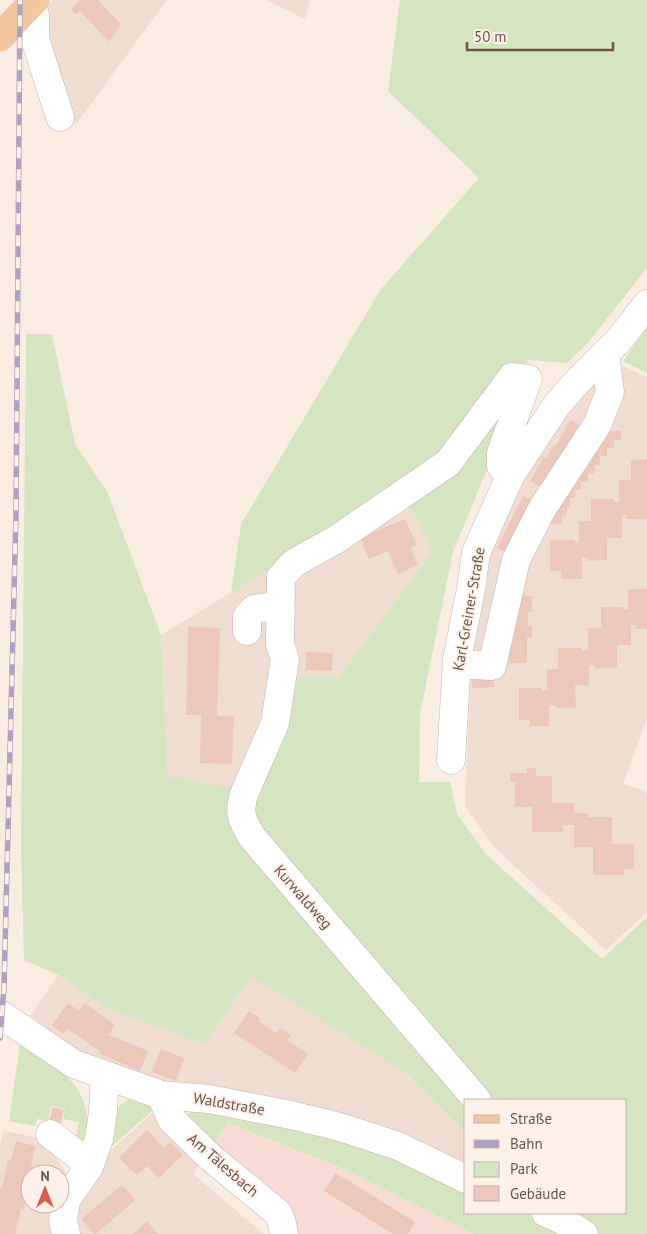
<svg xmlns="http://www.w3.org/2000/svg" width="647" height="1234" font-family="'PT Sans',sans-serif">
<rect width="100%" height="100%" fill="#f9ede2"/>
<path fill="#f0ddd1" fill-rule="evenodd" d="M53 0H167L77 123 68 122 62 102 43 9Z
M266 0H310L305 19Z
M613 361 647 377V718L623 784 645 791 647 794V912L606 950 494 847 465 806 472 641 491 546 541 447Z
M402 490 432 552 339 676H273L272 717 241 790 168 776 161 635Z
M58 975 111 1010 252 975 408 1075 466 1134V1169L216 1090 161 1124 202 1163 193 1174 264 1234H0V1146L4 1131 46 1139 68 1178 82 1191 113 1148 176 1092 117 1070 70 1046 30 1016ZM30 1174H60V1204H30Z"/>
<path fill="#f9dbd6" d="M228 1123 339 1167 474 1234H293L211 1147Z"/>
<path fill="#d5e5c2" d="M400 0H647V268L587 344 567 363 528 360 489 465 453 552 420 714 419 782H450L457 814 486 854 602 959 647 917V1234H474L339 1167 228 1123 211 1147 185 1117 192 1110 217 1111 347 1143 405 1164 466 1191V1213H626V1100H466V1134L408 1075 252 976 204 1044 111 1010 58 975 24 960 21 845 26 334H52L75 444 107 491 161 635 168 776 241 790 272 717 273 676H339L432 552 402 490 231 593 241 524 381 289 479 178 388 91Z
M647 327V373L623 361Z
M20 1043C63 1072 97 1087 85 1147H76L79 1137 76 1136 79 1122 63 1119 65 1109 51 1106 48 1121 37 1119 35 1126 9 1121Z
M129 1099H147L153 1110 110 1148 108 1138 118 1107Z"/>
<path fill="#ecc8bc" d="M80 0H98L121 24 109 42 80 11 76 15 71 9Z
M570 420 583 427 557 465 555 463 542 488 530 481 544 457 546 458 554 445 556 446Z
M603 431H621V440H614V448H607V456H600V465H595L594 474 588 473V482H581V490H575V498H570V507H567L566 516 562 515V524H545Z
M647 459V519H626V515H622V538H607V560L587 561V558H582V579H561V571H550V540H575V543H579V521H591V499H614V502H619V480H631V460Z
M523 496 536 501 510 554 497 548Z
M405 519 417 546 411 548 418 565 398 574 388 551 369 559 360 538Z
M628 589H647V629H636V625H631V645H617V668H595V665H589V685H575L576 708H556V705H549V726H530V720H519V688H542V690H547V669H558V648H582V650H588V628H601V607H623V609H628Z
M515 595 532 596V612H528V626H532V637H527V663H509V637Z
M188 627 220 628 217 716H234L232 764 200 763 201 715H186Z
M306 652 333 653 332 671 306 670Z
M494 676V687L472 688V677Z
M527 768H536V776H552V803H574V813H588V817H612V844H634V869H624V875H593V847H574V825H563V832H532V807H515V782H510V773H527Z
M68 1003 79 1011 85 1003 115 1025 108 1035 148 1051 140 1071 100 1054 101 1052 68 1029 63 1034 52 1025Z
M249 1011 260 1018 258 1021 276 1033 280 1028 291 1035 287 1040 308 1054 295 1073 234 1033Z
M161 1049 184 1058 176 1081 152 1072Z
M52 1107 64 1110 61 1124 49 1122Z
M147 1130 164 1148 170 1142 183 1155 159 1178 147 1166 137 1175 119 1158Z
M16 1141 35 1146 31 1166 34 1167 32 1174H30V1183L24 1210 21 1209 15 1234H0V1188L2 1189 8 1160 11 1161Z
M336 1173 415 1222 408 1234H393L324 1191Z
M122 1185 135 1200 96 1234H94L81 1219Z
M147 1221 158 1234H133Z"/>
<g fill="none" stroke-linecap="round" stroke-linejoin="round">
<defs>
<path id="minor" d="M28 7 35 15V39L60 117
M247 631V617L254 609 267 607 281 613
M457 664 492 666 516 560 542 509 597 425 610 392 605 354
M451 760 457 660 471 589 476 553 510 476 556 406 576 383 620 339 647 304
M0 1014 74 1064 161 1095 209 1099 291 1115 340 1127 398 1146 466 1179
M161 1095 172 1120 210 1157 278 1213 282 1223 284 1234
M477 1100 252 837C242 819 238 815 244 794L275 723 285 659 280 644 281 577 294 563 337 539 448 463 512 377 528 379 501 453V466L510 476
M50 1134 79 1156 89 1167
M546 1213 560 1219 584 1234
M66 1234 63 1220 66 1200 89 1167 99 1139 103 1112 105 1075"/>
<path id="major" d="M0 37 35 0"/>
</defs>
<use href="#minor" stroke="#c8b3aa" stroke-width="29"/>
<use href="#major" stroke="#d4cbc9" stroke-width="29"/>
<use href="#minor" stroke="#fff" stroke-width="28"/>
<use href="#major" stroke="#f2c7a0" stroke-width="28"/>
<defs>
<path id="rail" d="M0 1038 4 988 16 514 20 0"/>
</defs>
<use href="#rail" stroke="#aea2c0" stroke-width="5.5"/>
<use href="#rail" stroke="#fdf1e7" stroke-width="4" stroke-dasharray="11" stroke-linecap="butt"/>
</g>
<g text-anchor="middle" stroke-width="4" stroke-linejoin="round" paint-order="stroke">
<g font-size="15" fill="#6e524b" stroke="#fdf1e7">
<text transform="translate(469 609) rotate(-80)" y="5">Karl-Greiner-Straße</text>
<text transform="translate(303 897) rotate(49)" y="5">Kurwaldweg</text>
<text transform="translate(229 1104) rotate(10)" y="5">Waldstraße</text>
<text transform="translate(223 1165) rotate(41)" y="5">Am Tälesbach</text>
</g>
</g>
<rect x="464" y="1099" width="162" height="115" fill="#fdf1e7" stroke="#c4b1a9"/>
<rect x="474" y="1115" width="25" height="8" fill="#f2c7a0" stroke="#c4b1a9"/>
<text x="510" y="1124" font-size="15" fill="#6e524b">Straße</text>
<rect x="474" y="1140" width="25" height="8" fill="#aea2c0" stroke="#c4b1a9"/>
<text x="510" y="1149" font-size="15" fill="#6e524b">Bahn</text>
<rect x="474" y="1162" width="25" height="15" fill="#d5e5c2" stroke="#c4b1a9"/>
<text x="510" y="1174" font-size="15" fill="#6e524b">Park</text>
<rect x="474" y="1186" width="25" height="15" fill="#ecc8bc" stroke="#c4b1a9"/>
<text x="510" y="1199" font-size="15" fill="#6e524b">Gebäude</text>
<g transform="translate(45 1189)"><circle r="24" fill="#fdf1e7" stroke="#c4b1a9"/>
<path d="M0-4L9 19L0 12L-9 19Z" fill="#d75c53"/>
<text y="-8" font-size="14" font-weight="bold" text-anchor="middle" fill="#6e524b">N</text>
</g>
<path d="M467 42v8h146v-8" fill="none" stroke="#6e524b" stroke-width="2.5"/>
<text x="474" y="42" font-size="15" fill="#6e524b" stroke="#fdf1e7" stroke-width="4" paint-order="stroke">50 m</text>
</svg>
